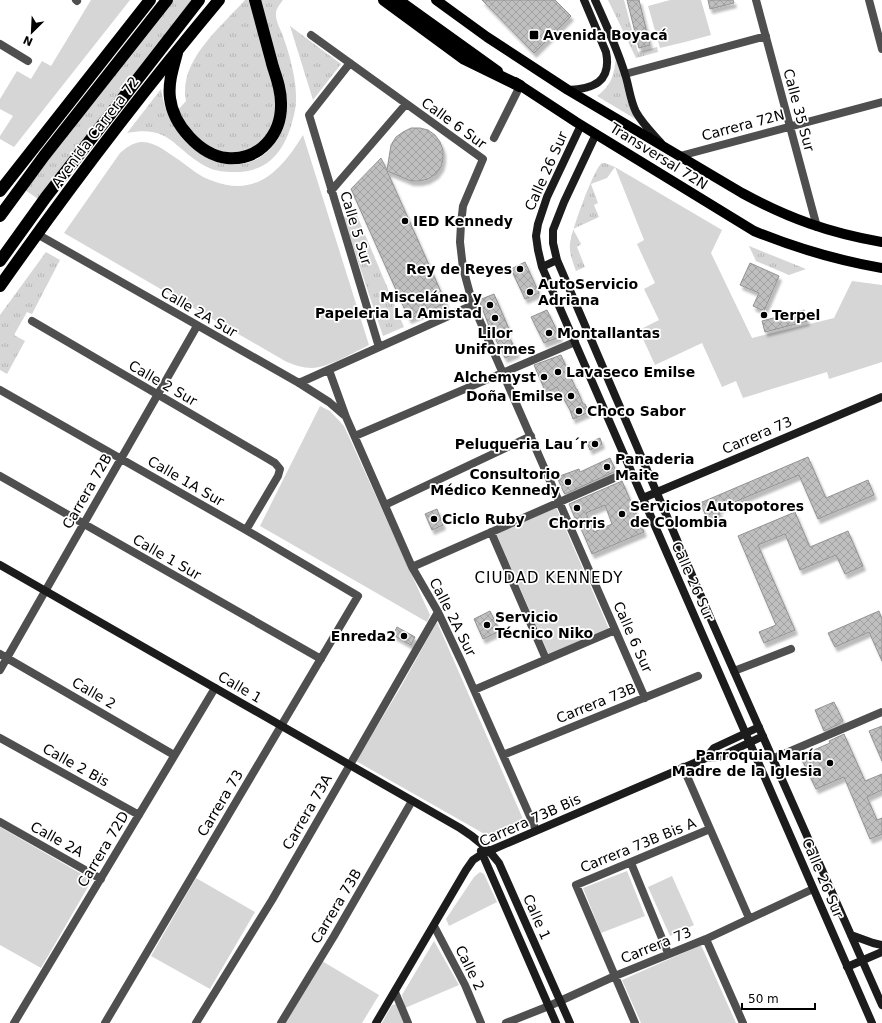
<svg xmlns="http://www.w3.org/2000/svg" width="882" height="1023" font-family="'DejaVu Sans',sans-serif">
<defs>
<pattern id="grass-tufts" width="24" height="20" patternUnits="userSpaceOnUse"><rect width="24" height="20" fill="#d6d6d6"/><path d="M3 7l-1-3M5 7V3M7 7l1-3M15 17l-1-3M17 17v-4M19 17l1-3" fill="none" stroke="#b6b6b6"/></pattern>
<pattern id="building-cross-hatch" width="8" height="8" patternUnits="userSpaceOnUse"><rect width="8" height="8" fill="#bfbfbf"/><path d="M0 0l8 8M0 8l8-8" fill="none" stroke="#a2a2a2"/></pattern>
<filter id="shadow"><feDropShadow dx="2.5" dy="4.5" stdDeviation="1" flood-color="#0004"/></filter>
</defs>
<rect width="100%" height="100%" fill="#fff"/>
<path fill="url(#grass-tufts)" d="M173 0H193L38 199 25 190Z
M245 0H250L273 86 277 107 273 125 268 137 248 151 232 153 220 151 206 144 194 135 177 111 186 101C178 61 221 27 245 0Z
M260 0H283C280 4 276 9 276 13 275 22 282 31 284 39 291 59 299 89 295 110 288 145 273 173 233 172 225 172 214 171 207 167 174 150 171 124 127 133L161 89C163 101 166 112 172 123 190 157 239 182 270 149 283 135 286 123 285 104Z
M608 0H624L638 52 657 47 658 52 636 58Z
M290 26 341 64 313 100Z
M616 57C618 64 621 71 622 78 626 93 627 107 637 120L597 96C612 85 614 75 616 57Z
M605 163 615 167 607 178 591 184 598 203 594 205 599 217 573 229 581 244 577 247 585 267 576 271C573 262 569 254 570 244 571 232 592 174 600 165 602 163 603 163 605 163Z
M356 213 404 327 383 336 343 217Z
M749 246 806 269 789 275 756 261Z
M46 252 60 260 32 314 27 312 14 335 25 341 7 374 0 370V315Z"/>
<path fill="#d6d6d6" d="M91 0H130L14 147 0 139V136L13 116 0 109V99L17 71 31 79 42 61 51 66Z
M670 0H674L685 42 660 48 648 6Z
M674 0H701L711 35 685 42Z
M303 135 369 345C355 352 327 368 312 368 302 368 294 365 285 361L64 233 120 153C126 148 132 143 141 142 155 141 168 153 179 160 190 168 200 177 213 181 257 198 282 169 303 135Z
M615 167 722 230 711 253 752 338 834 318 852 281 882 285V362L829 379 827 372 743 398 736 381 722 387 702 343 655 365 639 330 659 320 644 289 655 283 637 244 644 240Z
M320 406 330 411 344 426 430 615 427 622 260 526Z
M556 507 609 629 549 655 496 533Z
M437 622 523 819 488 836 356 761 399 690Z
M0 827 92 880 41 968 0 945Z
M627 871 645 916 601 933 583 888Z
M480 872 484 874 497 902 449 926 446 919 474 877Z
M672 876 694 925 670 936 648 887Z
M196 878 255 912 210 989 151 956Z
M434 941 459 985 405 1008 402 995Z
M701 945 736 1023H641L622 980Z
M322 961 379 995 362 1023H285Z
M397 1004 406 1023H382L392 1005Z"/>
<path fill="url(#building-cross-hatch)" stroke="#939393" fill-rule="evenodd" filter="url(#shadow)" d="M482 0H555L571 16 534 53Z
M627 0H639L650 45 639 48Z
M708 0H733L734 3 710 9Z
M411 128H420L428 130 435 135 440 142 443 150V159L441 167 436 174 428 179 420 181H411L387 171 446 303 409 319 351 189 381 158 387 170 391 145 396 137 403 132Z
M525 262 539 293 525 299 511 269Z
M750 263 779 276 764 311 753 306 759 293 740 285Z
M494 294 509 329 506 330 517 353 505 358 489 326 479 300Z
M547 310 560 337 544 343 531 317Z
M804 310 807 321 765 332 762 321Z
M561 355 576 389H577L583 404H585L589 412 573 419 570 410 557 387 546 393 534 365Z
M600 438 602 444 590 450 587 443Z
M808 457 826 498 868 480 874 495 818 519 799 475 718 509 720 514 708 520 700 503Z
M610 458 616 471 565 494 564 493 557 477 579 469 580 472Z
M622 481 644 532 592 554 576 517 575 518 569 504ZM605 505 612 524 594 532 586 513Z
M437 509 443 525 432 530 425 514Z
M795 512 810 547 848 531 863 566 845 574 836 555 800 570 785 534 758 545 795 630 764 643 759 632 776 625 738 536Z
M490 611 500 631 483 639 474 619Z
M879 611 882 619V661L869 632 835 647 828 633Z
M397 627 415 637 411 645 393 635Z
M834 702 843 721 839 723V724L824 731 815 710Z
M882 726V761L869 731Z
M844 734 865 781 882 774V790L867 797 877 820 882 818V834L870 839 844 777 816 789 800 756 830 743 829 741Z"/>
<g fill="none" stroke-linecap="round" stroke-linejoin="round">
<path stroke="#4f4f4f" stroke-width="8" d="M76 0 77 1
M756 0 817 227
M869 0 882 49
M311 35 483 159 463 206 461 224 460 242 463 268 473 305 645 698
M0 44 28 61
M350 63 309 115 379 347
M625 74 766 36
M494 138 520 86
M680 156 882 102
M331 191 406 104
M37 234 299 383 329 402 344 415
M32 321 275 463 280 469 278 476 246 530
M329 370 346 417 412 567 438 612 463 665 536 830
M299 383 473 305
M0 390 246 530 358 596 105 1023
M355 436 575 342
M0 476 321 659
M385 505 531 436
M491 532 546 659
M412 567 621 475
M0 654 174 755
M0 670 197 326
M734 671 791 649
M474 690 615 630
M0 738 139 815
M503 755 698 676
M772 759 882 712
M683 767 749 918
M0 822 101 879
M631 863 668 953
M434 926 465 985 481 1023
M706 939 743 1023
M395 992 408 1023
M14 1023 215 688
M196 1023 272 900 438 612
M281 1023 334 936 412 801
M506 1023 549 1006 615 976 706 939 813 889
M635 1023 576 885 710 829"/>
<path stroke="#1c1c1c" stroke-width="8" d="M595 0C606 24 617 48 625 74 629 86 630 100 636 112 642 123 652 133 661 143
M568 90C593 89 612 82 606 52L584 0
M581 125 547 197 538 224 536 236 538 250 542 267 872 1023
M596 134 564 202 553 230V243L557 260 713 624 882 1005
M542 267 557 260
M643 498 882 397
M0 565 460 828C476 838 488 848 499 863L570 1023
M706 758 714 748 759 727
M481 851 556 1023
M851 935 873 943 882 945
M847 967 882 952
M376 1023 466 870 473 860 482 854 706 758 719 757 763 736"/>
<path stroke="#000" stroke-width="10" d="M399 0 498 71
M436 0 487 37 568 90 742 193C788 218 829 233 882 242
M515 82 576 122 754 231C798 249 835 260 882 268"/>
<path stroke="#000" stroke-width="12" d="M384 0 463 58 520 86
M177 53C173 68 168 83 170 98 173 125 200 155 227 158 260 161 282 134 281 103 281 90 277 79 273 67 267 45 261 22 255 0
M0 191 150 0
M0 216 44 156 167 0
M0 261 46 197 199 0
M0 286C69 188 142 92 219 0"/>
</g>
<g fill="#000" stroke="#fff" stroke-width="1.5">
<rect x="529" y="30" width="10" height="10" rx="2"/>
<circle cx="405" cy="221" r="4"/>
<circle cx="520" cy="269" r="4"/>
<circle cx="530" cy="292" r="4"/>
<circle cx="490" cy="305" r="4"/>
<circle cx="764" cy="315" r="4"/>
<circle cx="495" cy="318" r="4"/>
<circle cx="549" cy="333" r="4"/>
<circle cx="558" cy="372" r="4"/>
<circle cx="544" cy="377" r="4"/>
<circle cx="571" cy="396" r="4"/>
<circle cx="579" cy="411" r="4"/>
<circle cx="595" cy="444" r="4"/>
<circle cx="607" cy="467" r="4"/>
<circle cx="568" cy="482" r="4"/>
<circle cx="577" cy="508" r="4"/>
<circle cx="622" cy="514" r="4"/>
<circle cx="434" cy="519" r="4"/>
<circle cx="487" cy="625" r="4"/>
<circle cx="404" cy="636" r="4"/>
<circle cx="830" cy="763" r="4"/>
</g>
<g text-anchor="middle" stroke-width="3.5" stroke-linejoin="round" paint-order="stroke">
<g font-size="14" font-weight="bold" fill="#000" stroke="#fff" text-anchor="start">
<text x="543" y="40">Avenida Boyacá</text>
<text x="413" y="226">IED Kennedy</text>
<text x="512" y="274" text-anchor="end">Rey de Reyes</text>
<text x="538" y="289">AutoServicio<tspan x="538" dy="16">Adriana</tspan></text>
<text x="482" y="302" text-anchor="end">Miscelánea y<tspan x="482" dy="16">Papeleria La Amistad</tspan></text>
<text x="772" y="320">Terpel</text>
<text x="495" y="338" text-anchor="middle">Lilor<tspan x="495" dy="16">Uniformes</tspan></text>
<text x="557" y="338">Montallantas</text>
<text x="566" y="377">Lavaseco Emilse</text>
<text x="536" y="382" text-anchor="end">Alchemyst</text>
<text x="563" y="401" text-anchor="end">Doña Emilse</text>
<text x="587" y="416">Choco Sabor</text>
<text x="587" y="449" text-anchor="end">Peluqueria Lau´r</text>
<text x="615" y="464">Panaderia<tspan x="615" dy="16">Maite</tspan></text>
<text x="560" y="479" text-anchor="end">Consultorio<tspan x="560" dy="16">Médico Kennedy</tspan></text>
<text x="630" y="511">Servicios Autopotores<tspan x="630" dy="16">de Colombia</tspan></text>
<text x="442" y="524">Ciclo Ruby</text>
<text x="577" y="528" text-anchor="middle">Chorris</text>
<text x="495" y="622">Servicio<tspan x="495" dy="16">Técnico Niko</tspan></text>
<text x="396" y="641" text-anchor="end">Enreda2</text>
<text x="822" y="760" text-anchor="end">Parroquia María<tspan x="822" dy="16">Madre de la Iglesia</tspan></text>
</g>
<g font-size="14" fill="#000" stroke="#fff">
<text transform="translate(799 110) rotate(75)" y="5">Calle 35 Sur</text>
<text transform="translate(454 123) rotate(36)" y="5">Calle 6 Sur</text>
<text transform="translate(743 125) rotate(-15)" y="5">Carrera 72N</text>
<text transform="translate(95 132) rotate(-53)" y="5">Avenida Carrera 72</text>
<text transform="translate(659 156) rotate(32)" y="5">Transversal 72N</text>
<text transform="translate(546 171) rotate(-66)" y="5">Calle 26 Sur</text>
<text transform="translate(356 228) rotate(73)" y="5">Calle 5 Sur</text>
<text transform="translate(199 312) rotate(30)" y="5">Calle 2A Sur</text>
<text transform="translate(163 383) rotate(30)" y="5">Calle 2 Sur</text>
<text transform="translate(757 435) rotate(-23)" y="5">Carrera 73</text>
<text transform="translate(186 481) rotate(30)" y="5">Calle 1A Sur</text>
<text transform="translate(87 491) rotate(-60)" y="5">Carrera 72B</text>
<text transform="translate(167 557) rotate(30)" y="5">Calle 1 Sur</text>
<text transform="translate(693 581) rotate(66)" y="5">Calle 26 Sur</text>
<text transform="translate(453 617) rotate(63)" y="5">Calle 2A Sur</text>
<text transform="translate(633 637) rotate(66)" y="5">Calle 6 Sur</text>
<text transform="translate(240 687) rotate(30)" y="5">Calle 1</text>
<text transform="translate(94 693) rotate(30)" y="5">Calle 2</text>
<text transform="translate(596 703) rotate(-22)" y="5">Carrera 73B</text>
<text transform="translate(76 765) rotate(29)" y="5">Calle 2 Bis</text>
<text transform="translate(220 803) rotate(-59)" y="5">Carrera 73</text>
<text transform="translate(307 812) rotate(-60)" y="5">Carrera 73A</text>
<text transform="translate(530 820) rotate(-24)" y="5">Carrera 73B Bis</text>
<text transform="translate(57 839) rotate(29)" y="5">Calle 2A</text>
<text transform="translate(638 845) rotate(-22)" y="5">Carrera 73B Bis A</text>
<text transform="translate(103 849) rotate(-59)" y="5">Carrera 72D</text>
<text transform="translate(823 878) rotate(67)" y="5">Calle 26 Sur</text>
<text transform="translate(336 906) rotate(-59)" y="5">Carrera 73B</text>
<text transform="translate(537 917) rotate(66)" y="5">Calle 1</text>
<text transform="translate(656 945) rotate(-22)" y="5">Carrera 73</text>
<text transform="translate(470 968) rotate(64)" y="5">Calle 2</text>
</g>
<g font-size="15" letter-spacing="1" fill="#000" stroke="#fff">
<text x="549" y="583">CIUDAD KENNEDY</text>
</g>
</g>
<g transform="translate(32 32) rotate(204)" stroke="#ffffff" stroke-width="3" paint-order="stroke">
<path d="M0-3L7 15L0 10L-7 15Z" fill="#000000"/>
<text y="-6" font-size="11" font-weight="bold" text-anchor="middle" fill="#000000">N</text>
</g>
<path d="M742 1003v6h73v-6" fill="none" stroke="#000000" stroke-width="2"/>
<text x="748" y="1003" font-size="12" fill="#000000" stroke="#ffffff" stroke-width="3" paint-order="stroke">50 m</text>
</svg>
